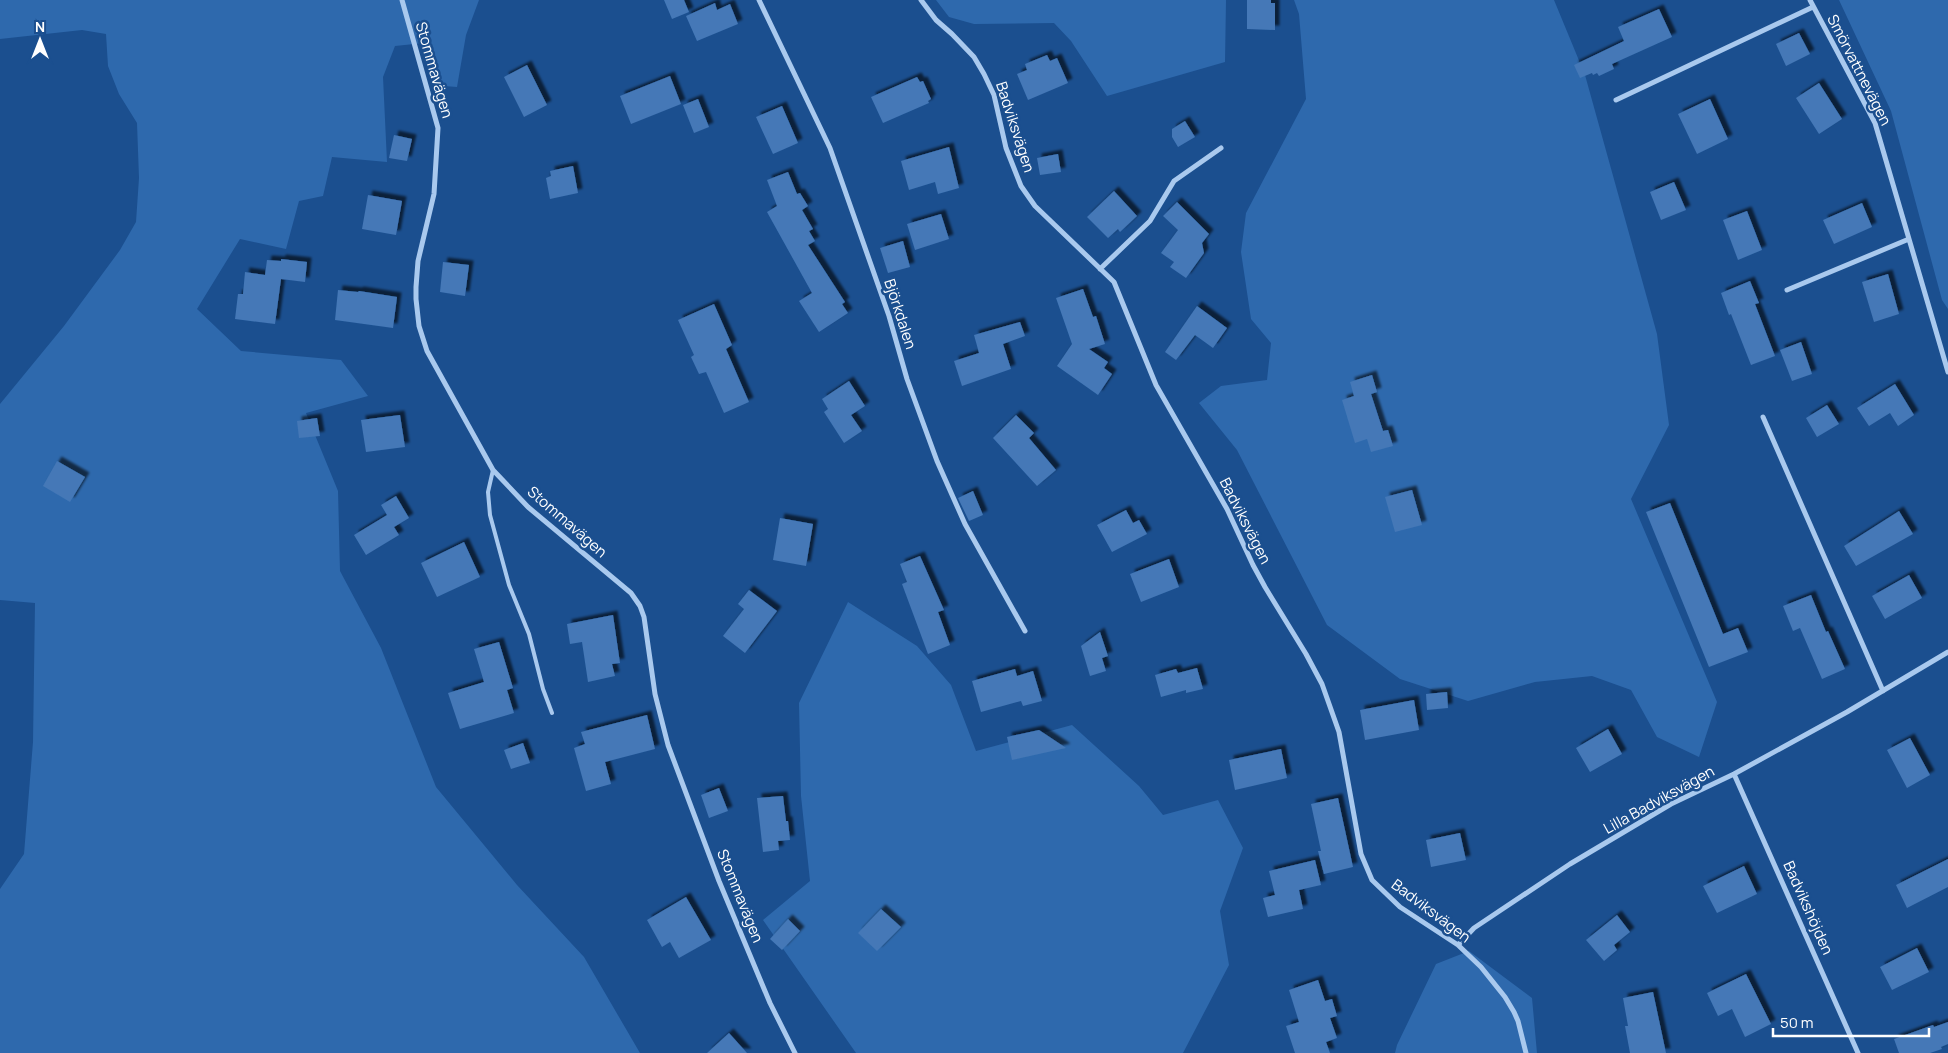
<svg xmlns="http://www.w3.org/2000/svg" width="1948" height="1053" font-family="Manrope,sans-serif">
<defs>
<filter id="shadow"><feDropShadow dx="4.5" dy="-4.5" stdDeviation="1" flood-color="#0009"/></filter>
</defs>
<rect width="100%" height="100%" fill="#1b4f8f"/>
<path fill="#2e69ad" d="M0 0H479L466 35 457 87 444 86 424 43 395 46 383 77 387 162 332 157 323 196 299 201 286 249 240 239 197 309 241 351 341 360 368 396 306 413 338 491 340 571 381 648 436 787 517 885 584 957 640 1053H0V889L24 854 33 742 35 603 0 600V404L64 326 120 250 136 222 139 178 137 123 119 94 108 66 106 34 82 30 0 39Z
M936 0H1226L1225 62 1107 96 1071 41 1054 23 974 24 949 17Z
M1294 0H1554L1585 75 1657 334 1669 425 1631 499 1717 702 1699 757 1657 737 1631 690 1592 676 1535 682 1468 701 1400 679 1327 625 1237 450 1199 403 1221 386 1267 380 1271 343 1251 319 1241 252 1246 213 1306 99 1299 14Z
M1839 0H1948V309L1942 300 1891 111Z
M848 602 917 646 951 685 976 751 1072 725 1139 786 1163 815 1218 800 1243 848 1220 911 1229 965 1183 1053H856L763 920 810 881 801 796 799 703Z
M1469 951 1532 998 1537 1053H1395L1397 1045 1436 964Z"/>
<path fill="#4478b7" filter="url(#shadow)" d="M664 0H684L689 12 672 19Z
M1247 0H1271V3H1275V30L1247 29Z
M715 3 717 10 730 4 738 24 697 41 686 16Z
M1659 9 1672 37 1612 64 1614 69 1599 76 1597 73 1593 75 1592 73 1580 78 1574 65 1624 41 1618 27Z
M1799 33 1810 54 1786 66 1776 44Z
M1047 55 1050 61 1057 58 1068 83 1028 100 1017 74 1027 70 1025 64Z
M527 65 547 105 524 117 504 77Z
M670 76 681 104 631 124 620 96Z
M917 77 920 82 923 81 931 99 928 101 929 103 883 123 871 97Z
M1819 83 1842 119 1819 134 1796 98Z
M698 99 709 127 694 133 683 105Z
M1710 99 1728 139 1697 154 1678 114Z
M782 106 798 143 773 154 756 117Z
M1185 121 1195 137 1178 147 1172 137V129Z
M394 135 412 139 407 161 389 158Z
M949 147 959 188 938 194 935 182 909 190 901 161Z
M1058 154 1061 172 1040 175 1037 158Z
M573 166 578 193 550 199 546 178 551 176 550 171Z
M788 172 797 194 800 193 808 206 802 210 813 229 809 231 815 241 808 245 845 302 842 304 848 313 819 332 799 301 812 293 767 212 777 206 767 180Z
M1674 182 1686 210 1661 220 1650 192Z
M1114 191 1137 216 1120 232 1118 229 1108 238 1087 217Z
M368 195 402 201 396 235 362 229Z
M1177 202 1209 234 1202 243 1204 253 1186 278 1170 267 1174 262 1161 253 1178 230 1163 216Z
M1862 203 1872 227 1834 244 1823 220Z
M1747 211 1762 250 1738 260 1723 220Z
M941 214 949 239 915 250 907 224Z
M903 241 910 267 888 273 880 248Z
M281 259 307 262 305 282 281 279 275 324 235 319 238 294H243L245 272 265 275 267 260 281 261Z
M443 262 469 265 465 296 440 292Z
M1888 274 1899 314 1874 322 1862 282Z
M1750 281 1759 303 1755 304 1775 356 1751 365 1731 314 1729 315 1721 293Z
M1083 289 1093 317 1096 316 1105 344 1089 349 1108 362 1104 368 1112 374 1098 395 1057 366 1072 344 1056 298Z
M338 290 358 292 359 291 397 297 393 328 335 320Z
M714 304 732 345 726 349 749 402 724 413 706 372 699 374 691 357 694 355 678 320Z
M1197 306 1227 328 1213 348 1195 335 1176 360 1165 352Z
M1020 322 1025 336 1003 344 1011 369 962 386 954 361 979 353 974 335Z
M1801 342 1812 374 1792 381 1780 350Z
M1372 375 1377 392 1371 394 1383 431 1388 430 1393 446 1371 452 1367 439 1355 443 1342 400 1354 396 1350 382Z
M849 381 865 406 851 415 862 431 844 443 824 412 828 409 822 399Z
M1895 384 1914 415 1898 426 1890 413 1869 426 1857 408Z
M1827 405 1839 424 1817 437 1806 418Z
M400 415 405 447 366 452 361 420Z
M1016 415 1034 433 1029 438 1056 470 1037 486 993 438Z
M317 418 320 436 299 438 297 421Z
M57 461 85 477 70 502 43 486Z
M1412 490 1422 525 1395 532 1385 497Z
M973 491 983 515 969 521 958 498Z
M396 496 409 518 394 527 399 535 366 555 354 535 387 515 381 505Z
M1670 503 1723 634 1738 628 1748 652 1709 667 1646 512Z
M1126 510 1133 523 1139 520 1147 534 1112 552 1097 525Z
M1899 511 1913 534 1856 566 1844 546Z
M780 518 813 524 806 566 773 560Z
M464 542 480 577 437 597 421 563Z
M920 556 944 610 938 612 950 645 928 654 902 584 907 582 900 564Z
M1169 559 1179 587 1141 602 1130 574Z
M1909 575 1922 598 1885 619 1872 596Z
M749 590 777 611 745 653 723 636 744 609 738 604Z
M1811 595 1826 632 1828 631 1845 669 1822 679 1800 628 1793 631 1783 606Z
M613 615 620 663 612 664 615 676 588 682 582 642 570 644 567 624Z
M1100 632 1108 656 1102 658 1106 671 1090 676 1081 646Z
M499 642 513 688 507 690 514 713 460 729 448 693 484 682 474 649Z
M1197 668 1203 689 1186 693V690L1161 697 1155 675 1176 669 1178 673Z
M1015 669 1017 676 1033 671 1042 701 1023 706 1021 701 981 712 972 681Z
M1447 692 1448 708 1427 710 1426 694Z
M1414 700 1419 730 1365 740 1360 710Z
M647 715 655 749 605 762 611 784 586 791 574 748 585 744 581 732Z
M1608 729 1622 754 1590 772 1576 748Z
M1039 730 1066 748 1012 760 1007 737Z
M1910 738 1930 775 1907 788 1887 750Z
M523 743 530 763 511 769 504 750Z
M1281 749 1287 778 1235 790 1229 760Z
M719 788 728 811 709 818 701 795Z
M783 796 786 821H788L790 840 778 841 779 850 763 852 757 798Z
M1338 798 1353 867 1324 874 1318 851H1321L1311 804Z
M1460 833 1466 860 1431 867 1426 840Z
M1948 859V887L1907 908 1896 885Z
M1315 860 1321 885 1299 890 1303 909 1268 917 1263 898 1275 895 1269 871Z
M1744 866 1757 894 1717 913 1703 886Z
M686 897 711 940 679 958 670 942 662 947 647 920Z
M881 909 901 927 877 951 858 933Z
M1617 915 1630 932 1614 945 1617 950 1604 961 1586 940Z
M788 919 800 931 782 950 770 939Z
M1917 948 1929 972 1892 990 1880 967Z
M1746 974 1771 1024 1745 1037 1732 1009 1718 1016 1707 993Z
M1318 980 1325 1001 1332 999 1337 1016 1330 1018 1337 1038 1326 1042 1330 1053H1295L1286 1026 1299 1022 1289 990Z
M1653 992 1666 1053H1630L1625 1026H1628L1623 998Z
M1948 1022V1044L1941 1047 1942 1049 1930 1053H1899L1894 1039 1933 1025 1934 1027Z
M729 1033 747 1053H707Z"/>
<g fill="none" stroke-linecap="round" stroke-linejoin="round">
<path stroke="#a9c9ee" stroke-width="4" d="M493 470 488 492 490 515 509 585 529 634 543 689 552 713"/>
<path stroke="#a9c9ee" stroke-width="5" d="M402 0 438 128 434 194 418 261 416 287V299L419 326 427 351 493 470 528 507 631 593 640 606 644 617 655 694 668 745 719 881 770 1003 795 1053
M759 0 830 148 889 316 907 379 937 461 965 524 1025 631
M921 0 936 20 952 34 974 57 984 74 994 95 1006 148 1021 186 1035 206 1114 282 1156 385 1227 509 1253 565 1265 587 1306 654 1322 684 1339 732 1361 854 1372 880 1400 907 1458 945 1481 967 1505 997 1514 1012 1518 1021 1526 1053
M1810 0 1875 123 1948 372
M1616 100 1813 7
M1100 269 1150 221 1174 181 1221 148
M1787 290 1909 239
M1763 417 1883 691
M1734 774 1858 1053
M1458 945 1474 928 1570 864 1671 804 1734 774 1847 712 1948 652"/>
</g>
<g text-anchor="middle" stroke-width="5" stroke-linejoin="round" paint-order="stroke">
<g font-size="15" fill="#fff" stroke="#1b4f8f">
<text transform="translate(434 70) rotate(74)" y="5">Stommavägen</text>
<text transform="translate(1859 70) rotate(63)" y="5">Smörvattnevägen</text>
<text transform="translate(1015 127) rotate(72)" y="5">Badviksvägen</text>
<text transform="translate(900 314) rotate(72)" y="5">Björkdalen</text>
<text transform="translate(1245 521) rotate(63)" y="5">Badviksvägen</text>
<text transform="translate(567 522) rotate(41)" y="5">Stommavägen</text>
<text transform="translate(1659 800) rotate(-29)" y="5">Lilla Badviksvägen</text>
<text transform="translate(740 896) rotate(68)" y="5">Stommavägen</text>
<text transform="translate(1808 908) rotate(66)" y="5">Badvikshöjden</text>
<text transform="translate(1431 911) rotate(37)" y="5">Badviksvägen</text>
</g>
</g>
<g transform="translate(40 40)" stroke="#1b4f8f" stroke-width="4" paint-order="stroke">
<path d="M0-4L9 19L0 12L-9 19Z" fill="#ffffff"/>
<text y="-8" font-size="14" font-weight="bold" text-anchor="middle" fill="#ffffff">N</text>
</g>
<path d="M1773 1028v8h156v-8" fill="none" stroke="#ffffff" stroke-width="2.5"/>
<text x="1780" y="1028" font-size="15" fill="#ffffff" stroke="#1b4f8f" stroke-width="4" paint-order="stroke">50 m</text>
</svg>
